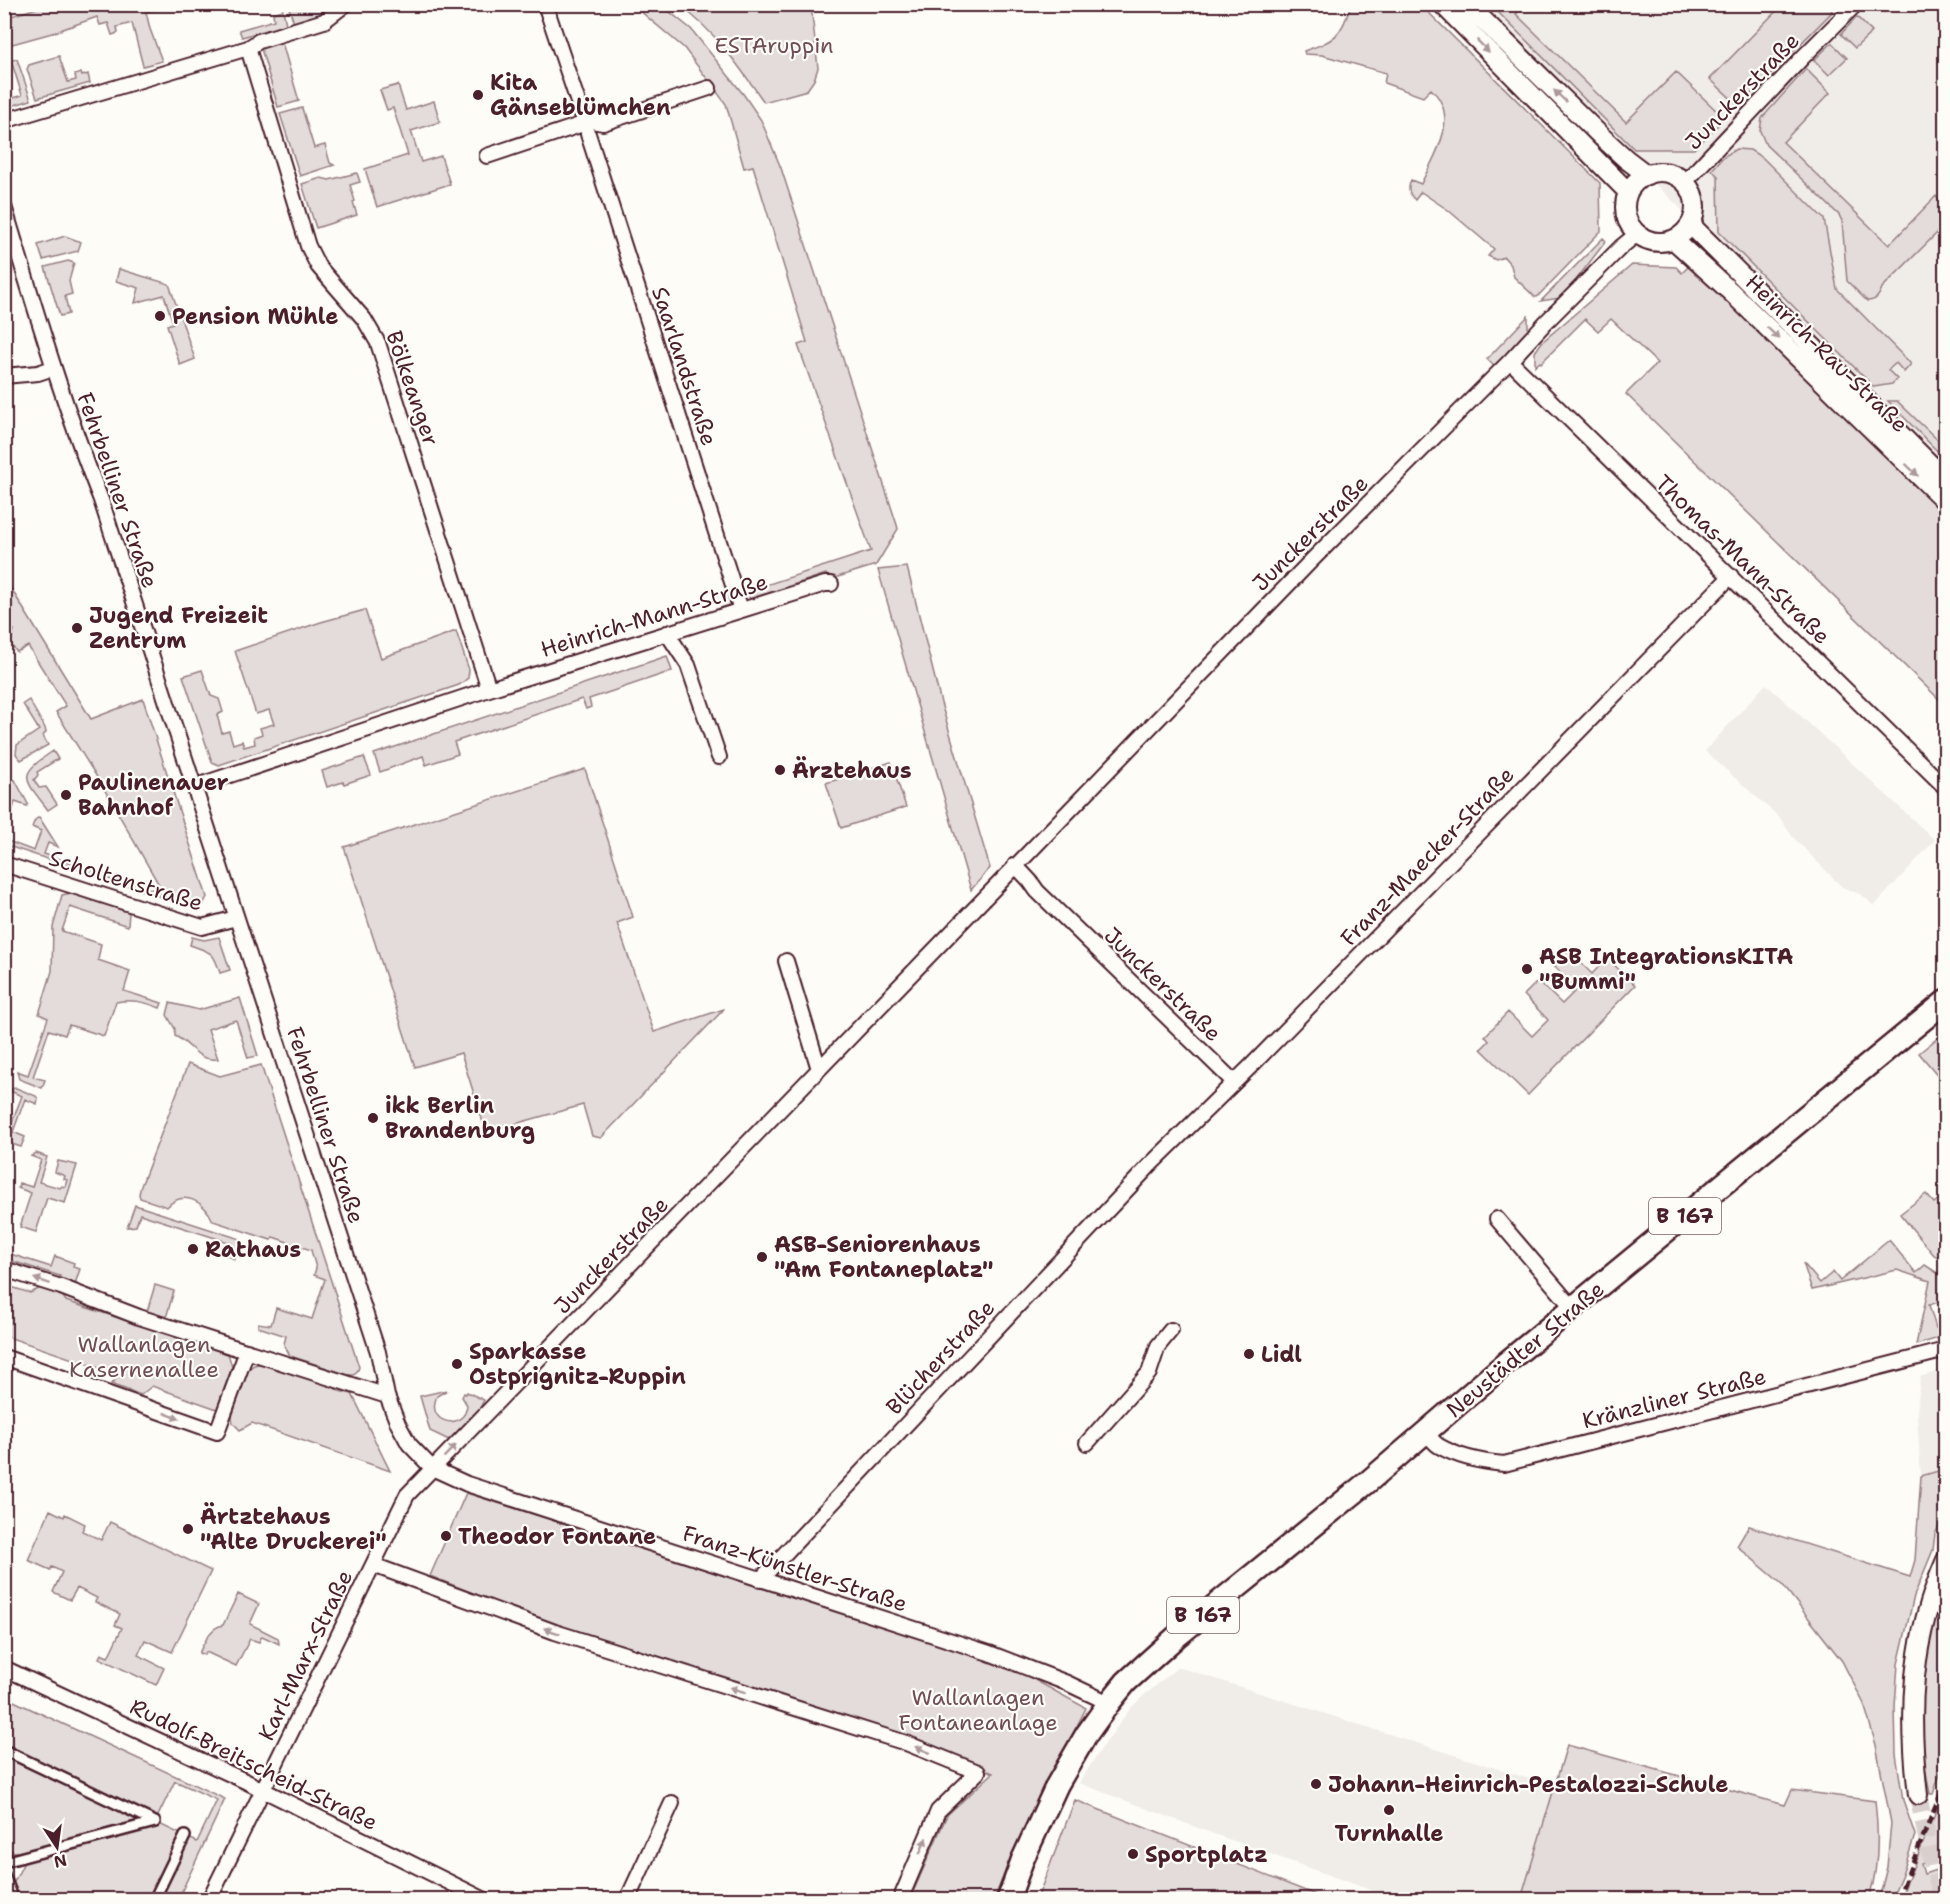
<svg xmlns="http://www.w3.org/2000/svg" width="1950" height="1904" font-family="'Shantell Sans',sans-serif">
<rect width="100%" height="100%" fill="#fdfcf7"/>
<filter id="ink" filterUnits="userSpaceOnUse"><feTurbulence type="fractalNoise" baseFrequency=".0167" numOctaves="2"/><feDisplacementMap in="SourceGraphic" scale="12" xChannelSelector="R" yChannelSelector="G"/><feConvolveMatrix kernelMatrix="1 2 1 2 8 2 1 2 1" color-interpolation-filters="sRGB"/></filter>
<g filter="url(#ink)">
<path fill="#f0ece8" d="M1470 5H1945V470L1705 232Z
M1766 684 1935 840 1874 906 1862 895 1842 887 1792 836 1780 818 1705 751Z
M1945 1369V1469L1921 1476 1917 1415 1920 1377Z
M1178 1667 1555 1787 1521 1899 1399 1900 1206 1831 1079 1783 1099 1752 1130 1709 1141 1698Z"/>
<path fill="#e3dcda" stroke="#967e82" stroke-width="1.5" fill-rule="evenodd" d="M1783 4 1830 5 1832 12 1743 102 1738 105 1710 79Z
M46 5H170L146 12 150 29 162 61 143 66 132 23 117 27 118 33 112 35 108 23 100 25 97 17 52 33 5 46 8 61 5 62V18Z
M288 5H337L329 12 295 26Z
M633 5H661L691 29 744 95 761 120 781 168 897 525 898 529 876 565 828 580 826 574 750 599 747 591 871 551 798 345 807 342 753 166 744 168 726 104 684 48Z
M679 5H811L818 68 814 80 807 90 764 102C739 66 715 31 679 5Z
M1351 5H1421L1600 183 1601 231 1537 297H1535L1514 277 1511 265 1504 257 1496 260 1488 256 1494 249 1448 210 1421 192 1415 200C1409 194 1407 189 1411 180L1421 184C1435 154 1461 117 1431 89L1423 97 1384 83 1386 73 1322 55 1305 54 1304 51C1336 40 1340 37 1351 5Z
M1491 5H1525L1516 14 1626 122 1676 72 1719 113 1720 123 1694 149H1634Z
M283 10 286 24 284 25 285 30 258 38 256 33 242 37 239 30 274 20 273 13Z
M1857 17 1872 32 1855 48 1841 34Z
M281 39 299 101 278 107 260 45Z
M1832 43 1847 58 1829 75 1814 60Z
M59 56 68 82 76 80 75 75 81 73 82 76 88 74 90 83 37 98 27 69 29 65Z
M17 59 31 100 5 108V101L22 95 11 60Z
M1806 69 1830 93 1783 142 1889 245 1936 196 1945 206V231L1942 228 1882 288C1879 296 1876 301 1867 301L1847 281 1842 221 1839 215 1766 145 1760 131 1762 118Z
M398 85 406 110 434 101 440 122 411 131 421 162 441 156 450 184 377 207 365 169 408 155 393 108 387 110 380 90Z
M302 108 314 148 325 145 330 163 334 165 300 176 280 114Z
M1736 149 1750 150 1763 158 1824 219 1837 289 1911 364 1904 372 1896 363 1888 370 1897 379 1892 384 1874 387 1719 232 1718 176 1712 170 1723 157Z
M357 173 360 182 350 185 355 201 353 202 357 215 316 228 302 184 321 178 329 180Z
M65 236 81 242 78 251 43 260 38 245Z
M1603 238 1606 241 1576 280 1560 298 1541 301Z
M68 261 74 263 69 281 72 294 65 296 69 314 60 316 45 267Z
M1692 263 1945 514V705L1626 394 1657 363 1611 319 1598 331 1585 319 1541 363 1540 362 1535 366V352L1542 342 1632 265 1676 267 1682 273Z
M119 269 169 284 195 359 180 365 167 325 173 323 164 295 135 303 139 288 116 281Z
M1528 316V331L1494 366 1487 359Z
M1888 401H1897L1945 447V459Z
M907 567 941 703 990 868 971 890 878 570Z
M4 577 91 719 143 699 207 897 201 908 166 897 100 782 56 712 66 706 28 646 17 652 10 644 14 630 5 627Z
M365 610 381 658 456 631 469 670 468 678 459 685 219 765 212 762 183 676 202 670 211 696 219 699 223 712 217 715 222 733 229 731 233 744 242 741 244 747 255 744 254 737 262 734 260 728 274 724 269 710 256 714 235 651 321 622Z
M667 656 672 671 589 699 591 707 586 709 582 699 454 742 458 754 426 765 423 756 380 772 374 754Z
M29 700 45 728 46 732 43 736 48 745 21 760 16 754 17 745 39 730 23 704Z
M53 751 58 759 37 772 38 775 34 780 39 788 46 787 57 804 48 810C24 778 16 776 53 751Z
M364 757 371 775 344 784 343 782 327 787 322 771Z
M891 762 906 807 841 828 826 783Z
M585 769 633 917 617 923 654 1032 724 1009 601 1138 592 1136 583 1105 486 1132 461 1053 415 1067 344 847Z
M8 778 15 780 28 804 27 806 15 802 5 834V812L12 790 5 787Z
M39 817 58 847 48 843 44 854 157 891 161 894 162 897 5 845V840L34 851 41 831 32 827 35 820Z
M71 893 129 912 128 926 70 907 62 931 101 944 98 960 130 971 124 991 162 1003 160 1008C145 1002 133 999 116 1002L104 1036 69 1025 65 1035 49 1030 33 1077 45 1080 42 1088 19 1079 17 1071 28 1075 48 1018 39 1014 52 971 53 927 62 895Z
M192 937 204 940 219 937 230 970 220 973C213 950 211 953 190 945Z
M1568 950 1592 974 1607 958 1635 985 1528 1095 1481 1049 1489 1041 1485 1036 1508 1012 1532 1036 1548 1020 1524 995 1538 981 1562 1004 1577 989 1553 965Z
M240 998 258 1056 248 1058 236 1020 208 1029 218 1059C197 1062 192 1044 175 1036V1029L167 1015 170 1003 199 1010Z
M1945 1032V1084L1919 1053Z
M188 1064 220 1076 261 1065 359 1367 358 1370 354 1375H349L290 1356 284 1344 286 1336 258 1327V1323L271 1325 276 1308 312 1319 325 1279 314 1275 316 1268 311 1250 273 1237 271 1240 213 1221C205 1202 184 1189 167 1207L140 1198 139 1194 141 1186Z
M16 1088 36 1096 38 1099 37 1104 25 1099 13 1132 25 1137 21 1147 9 1143 5 1156V1140L22 1096 10 1091 11 1089Z
M36 1153 47 1157 39 1182 60 1188 62 1186 65 1187 67 1180 64 1179 65 1176 55 1172 58 1161 77 1165 65 1203 47 1198 36 1232 20 1227 31 1193 18 1188 19 1183 32 1187 41 1160 31 1156Z
M1926 1194 1934 1203 1945 1194V1261L1934 1255 1900 1214Z
M135 1205 240 1239 234 1259 227 1255 231 1243 140 1214 136 1226 127 1227Z
M1889 1240 1916 1273 1925 1265 1945 1278V1300L1929 1305 1936 1328 1945 1326V1336L1916 1345 1930 1281 1897 1270 1812 1290 1803 1263 1820 1283 1833 1272 1840 1281Z
M4 1252 51 1267 55 1256 74 1263 73 1267 80 1269 74 1287 58 1282 60 1276 5 1259Z
M5 1285 30 1293 43 1287 60 1292 66 1301 228 1353 232 1367 217 1409 152 1386 141 1395 111 1384 120 1375 5 1336Z
M155 1285 174 1291 165 1321 146 1315Z
M263 1363 333 1387 339 1391 352 1394 390 1471 252 1423 240 1430 233 1423 232 1417 247 1370 254 1365Z
M447 1390 437 1396C424 1424 465 1432 467 1405L462 1397 464 1393 466 1394 467 1392 484 1400 478 1412 449 1440 430 1431 420 1396Z
M1945 1469V1515L1935 1534 1933 1550 1914 1596 1898 1664 1895 1706 1896 1754 1903 1800 1915 1835 1903 1872 1891 1899H1879L1887 1867 1891 1823 1876 1745 1864 1704 1842 1661 1782 1584 1737 1546 1749 1526 1910 1577 1915 1560 1921 1476Z
M466 1493 1000 1661 1086 1708 1015 1848 994 1899H910L947 1815 993 1773 907 1737 567 1630 430 1576Z
M50 1510 64 1517 65 1514 85 1524 82 1531 101 1540 110 1522 211 1571 172 1652 145 1640 138 1655 164 1668 156 1685 99 1658 101 1654 108 1657 122 1628 115 1625 120 1614 95 1602 97 1598 77 1588 70 1600 53 1592 62 1572 52 1567 50 1570 28 1560Z
M1945 1584V1760L1933 1794H1930C1915 1724 1921 1651 1945 1584Z
M238 1594 259 1604 250 1624 278 1638 279 1644 262 1636 259 1642 250 1639 236 1666 206 1652 204 1655 199 1653C205 1642 210 1627 223 1625Z
M5 1697 225 1799 178 1899H5L4 1885 11 1888 26 1858 5 1847ZM175 1781 217 1800 197 1842 155 1822Z
M1567 1745 1785 1805 1792 1790 1875 1801C1879 1834 1879 1867 1869 1899H1521Z
M1945 1790V1857L1921 1864 1924 1874 1945 1867V1899H1932L1930 1893 1925 1899H1900Z
M1075 1800 1095 1808 1326 1899H1037Z"/>
<g fill="none" stroke-linecap="round" stroke-linejoin="round">
<path stroke="#d9d0ce" stroke-width="18" stroke-dasharray="18 9" stroke-linecap="butt" d="M1918 1795 1933 1866 1944 1900"/>
<defs>
<path id="pedestrian" d="M4 1750 155 1822
M4 1862 155 1822
M4 1875 14 1900
M154 1900 185 1836"/>
<path id="minor" d="M545 4 585 123
M248 48 259 41 324 21 346 4
M4 121 248 48 308 246 318 266 364 319 378 343 489 689
M588 134 741 610
M487 156 592 121 603 123 709 88
M1685 182 1803 57 1856 4
M4 206C34 305 63 404 101 500L378 1352 387 1396 398 1424 409 1444 432 1468 467 1484 989 1653 1067 1683 1109 1703
M1510 361 1946 788
M4 376 38 373 53 368
M667 633 688 665 719 757
M194 787 489 689 825 584H831
M4 864 202 927 236 918
M1015 865 1030 881 1037 891 1233 1081
M786 961 819 1069
M1497 1219 1573 1308
M4 1269 61 1287 139 1317 387 1396
M4 1357 217 1432 247 1351
M1426 1432C1430 1437 1434 1443 1439 1446 1458 1457 1482 1462 1504 1464L1938 1352
M1087 1443 1149 1373 1158 1346 1171 1330
M373 1565 555 1632 906 1743 978 1772 938 1811 900 1900
M760 1580 1151 1164 1251 1066 1731 576
M4 1668 245 1781 485 1900
M209 1900 407 1495 1309 563 1510 361 1546 322 1621 247 1637 234
M627 1900 672 1803"/>
<path id="secondary" d="M1442 4 1628 192
M1467 4 1602 137 1626 159 1647 175
M1625 207a35 35 0 1 1 70 0a35 35 0 1 1-70 0Z
M1691 225 1946 480
M1674 240 1731 292 1946 502
M1918 1795C1908 1711 1911 1639 1946 1560"/>
<path id="primary" d="M1008 1900 1022 1861 1057 1785 1086 1735 1109 1703 1126 1682 1176 1637 1369 1481 1507 1362 1946 1001"/>
</defs>
<use href="#pedestrian" stroke="#4a1f2b" stroke-width="14"/>
<use href="#minor" stroke="#4a1f2b" stroke-width="18"/>
<use href="#secondary" stroke="#4a1f2b" stroke-width="22"/>
<use href="#primary" stroke="#4a1f2b" stroke-width="26"/>
<use href="#pedestrian" stroke="#fdfcf7" stroke-width="9"/>
<use href="#minor" stroke="#fdfcf7" stroke-width="14"/>
<use href="#secondary" stroke="#fdfcf7" stroke-width="18"/>
<use href="#primary" stroke="#fdfcf7" stroke-width="21"/>
<path stroke="#4a1f2b" stroke-width="4.5" stroke-dasharray="9 4.5" stroke-linecap="butt" d="M1897 1900 1946 1781
M1937 1900 1946 1889"/>
</g>
<defs><path id="oneway-solid" d="M-6-.8H1V-3.2L6.5 0L1 3.2V.8H-6Z" transform="scale(1.5)"/></defs>
<g fill="#ac999b">
<use href="#oneway-solid" transform="translate(1483 46) rotate(45)"/>
<use href="#oneway-solid" transform="translate(1560 96) rotate(-136)"/>
<use href="#oneway-solid" transform="translate(1773 333) rotate(44)"/>
<use href="#oneway-solid" transform="translate(1912 470) rotate(44)"/>
<use href="#oneway-solid" transform="translate(42 1281) rotate(-162)"/>
<use href="#oneway-solid" transform="translate(172 1416) rotate(20)"/>
<use href="#oneway-solid" transform="translate(450 1451) rotate(-45)"/>
<use href="#oneway-solid" transform="translate(552 1631) rotate(-161)"/>
<use href="#oneway-solid" transform="translate(738 1690) rotate(-163)"/>
<use href="#oneway-solid" transform="translate(923 1750) rotate(-158)"/>
<use href="#oneway-solid" transform="translate(923 1846) rotate(-67)"/>
</g>
</g>
<g fill="#4a1f2b" stroke="#fdfcf7" stroke-width="2">
<circle cx="478" cy="95" r="6"/>
<circle cx="160" cy="316" r="6"/>
<circle cx="77" cy="628" r="6"/>
<circle cx="780" cy="770" r="6"/>
<circle cx="66" cy="795" r="6"/>
<circle cx="1527" cy="969" r="6"/>
<circle cx="373" cy="1118" r="6"/>
<circle cx="193" cy="1249" r="6"/>
<circle cx="762" cy="1257" r="6"/>
<circle cx="1249" cy="1354" r="6"/>
<circle cx="457" cy="1364" r="6"/>
<circle cx="188" cy="1529" r="6"/>
<circle cx="446" cy="1536" r="6"/>
<circle cx="1316" cy="1784" r="6"/>
<circle cx="1389" cy="1810" r="6"/>
<circle cx="1133" cy="1854" r="6"/>
</g>
<g text-anchor="middle" stroke-width="4.5" stroke-linejoin="round" paint-order="stroke">
<g fill="#fdfcf7" stroke="#806168" stroke-width="1.5">
<rect x="1649" y="1198" width="72" height="36" rx="4.5"/>
<rect x="1167" y="1597" width="72" height="36" rx="4.5"/>
</g>
<g font-size="21" font-weight="bold" fill="#4a1f2b">
<text x="1685" y="1223">B 167</text>
<text x="1203" y="1622">B 167</text>
</g>
<g font-size="22" fill="#704e57" stroke="#fdfcf7">
<text x="774" y="53">ESTAruppin</text>
<text x="144" y="1352">Wallanlagen<tspan x="144" dy="25">Kasernenallee</tspan></text>
<text x="978" y="1705">Wallanlagen<tspan x="978" dy="25">Fontaneanlage</tspan></text>
</g>
<g font-size="22" font-weight="bold" fill="#4a1f2b" stroke="#fdfcf7" text-anchor="start">
<text x="490" y="90">Kita<tspan x="490" dy="25">Gänseblümchen</tspan></text>
<text x="172" y="324">Pension Mühle</text>
<text x="89" y="623">Jugend Freizeit<tspan x="89" dy="25">Zentrum</tspan></text>
<text x="792" y="778">Ärztehaus</text>
<text x="78" y="790">Paulinenauer<tspan x="78" dy="25">Bahnhof</tspan></text>
<text x="1539" y="964">ASB IntegrationsKITA<tspan x="1539" dy="25">"Bummi"</tspan></text>
<text x="385" y="1113">ikk Berlin<tspan x="385" dy="25">Brandenburg</tspan></text>
<text x="774" y="1252">ASB-Seniorenhaus<tspan x="774" dy="25">"Am Fontaneplatz"</tspan></text>
<text x="205" y="1257">Rathaus</text>
<text x="469" y="1359">Sparkasse<tspan x="469" dy="25">Ostprignitz-Ruppin</tspan></text>
<text x="1261" y="1362">Lidl</text>
<text x="200" y="1524">Ärtztehaus<tspan x="200" dy="25">"Alte Druckerei"</tspan></text>
<text x="458" y="1544">Theodor Fontane</text>
<text x="1328" y="1792">Johann-Heinrich-Pestalozzi-Schule</text>
<text x="1389" y="1841" text-anchor="middle">Turnhalle</text>
<text x="1145" y="1862">Sportplatz</text>
</g>
<g font-size="22" fill="#4a1f2b" stroke="#fdfcf7">
<text transform="translate(1742 91) rotate(-46)" y="8">Junckerstraße</text>
<text transform="translate(1827 353) rotate(44)" y="8">Heinrich-Rau-Straße</text>
<text transform="translate(685 366) rotate(72)" y="8">Saarlandstraße</text>
<text transform="translate(413 388) rotate(71)" y="8">Bölkeanger</text>
<text transform="translate(118 490) rotate(71)" y="8">Fehrbelliner Straße</text>
<text transform="translate(1310 533) rotate(-45)" y="8">Junckerstraße</text>
<text transform="translate(1743 559) rotate(44)" y="8">Thomas-Mann-Straße</text>
<text transform="translate(654 615) rotate(-17)" y="8">Heinrich-Mann-Straße</text>
<text transform="translate(1427 856) rotate(-46)" y="8">Franz-Maecker-Straße</text>
<text transform="translate(126 880) rotate(17)" y="8">Scholtenstraße</text>
<text transform="translate(1163 984) rotate(44)" y="8">Junckerstraße</text>
<text transform="translate(326 1125) rotate(72)" y="8">Fehrbelliner Straße</text>
<text transform="translate(611 1255) rotate(-46)" y="8">Junckerstraße</text>
<text transform="translate(1525 1349) rotate(-40)" y="8">Neustädter Straße</text>
<text transform="translate(940 1357) rotate(-47)" y="8">Blücherstraße</text>
<text transform="translate(1674 1398) rotate(-14)" y="8">Kränzliner Straße</text>
<text transform="translate(795 1568) rotate(18)" y="8">Franz-Künstler-Straße</text>
<text transform="translate(305 1655) rotate(-64)" y="8">Karl-Marx-Straße</text>
<text transform="translate(254 1764) rotate(26)" y="8">Rudolf-Breitscheid-Straße</text>
</g>
</g>
<rect width="1950" height="1904" fill="none" stroke="#fdfcf7" stroke-width="24"/>
<rect x="12" y="12" width="1926" height="1880" fill="none" stroke="#4a1f2b" stroke-width="2" filter="url(#ink)"/>
<g transform="translate(57 1847) rotate(167)" stroke="#fdfcf7" stroke-width="4.5" paint-order="stroke">
<path d="M0-4.5L10 22L0 15L-10 22Z" fill="#4a1f2b"/>
<text y="-9" font-size="16" font-weight="bold" text-anchor="middle" fill="#4a1f2b">N</text>
</g>
</svg>
